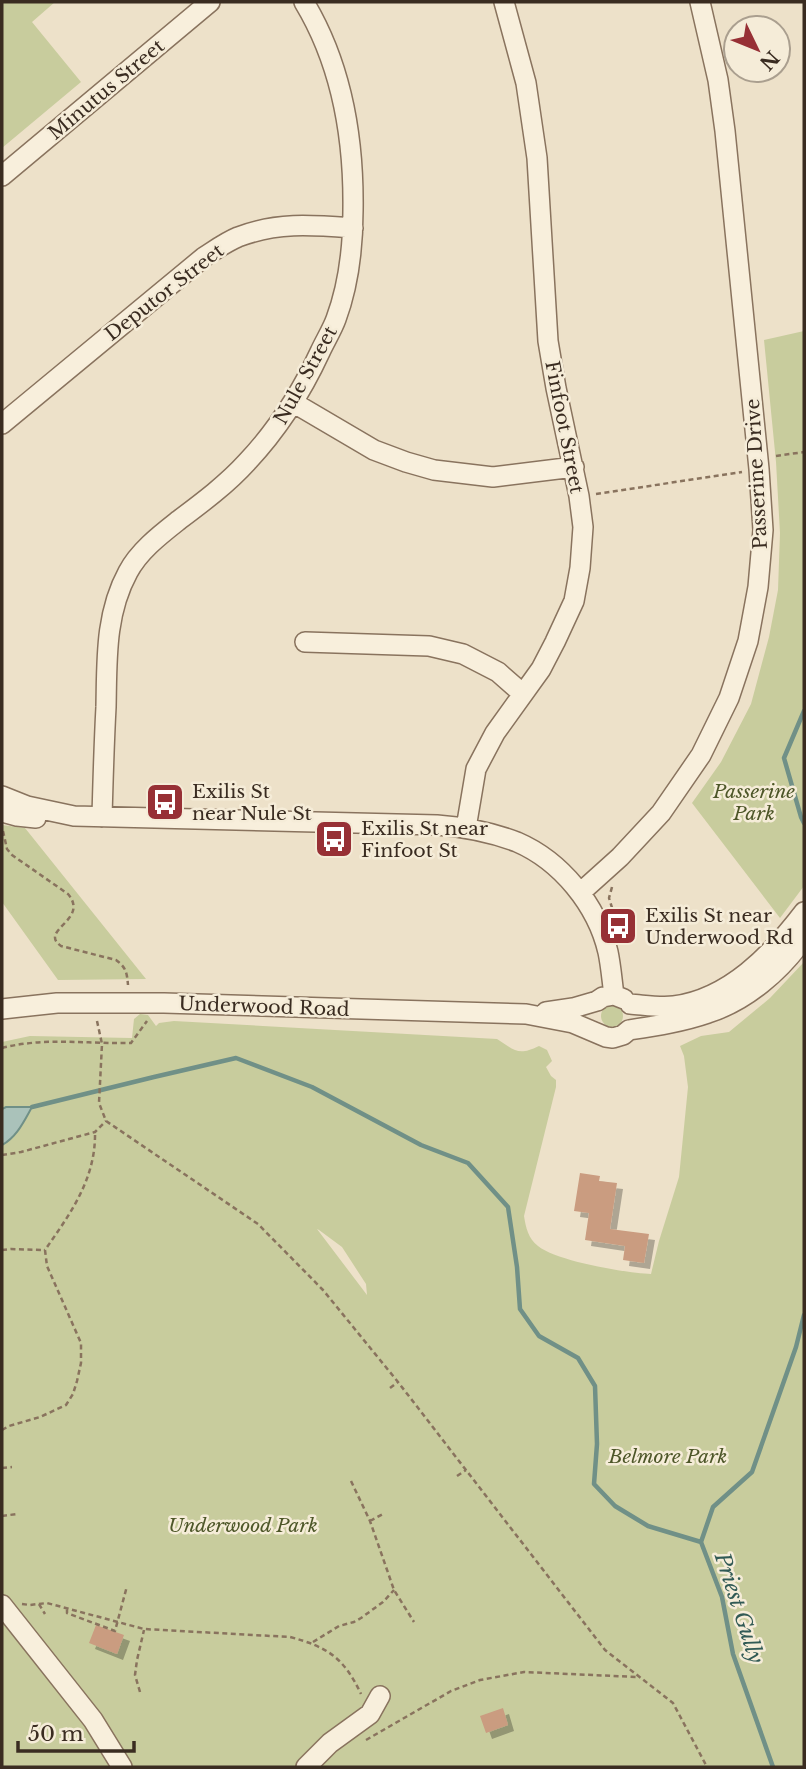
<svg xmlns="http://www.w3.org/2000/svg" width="806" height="1769" font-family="'Libre Baskerville',serif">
<defs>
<filter id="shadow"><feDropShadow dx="6" dy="6" stdDeviation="0" flood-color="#0004"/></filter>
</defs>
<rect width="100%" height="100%" fill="#ede1c9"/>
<path fill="#c8cc9d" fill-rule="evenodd" d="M2 2H55L32 22 81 82 2 148Z
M804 331V886L780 918 692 803 721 762 751 704 769 637 778 590 780 533 776 462 764 340Z
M2 825 25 828 146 979 58 980 2 902Z
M804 962V1767H2V1042L30 1036 132 1038 134 1019 140 1014 148 1015 156 1026 159 1023 174 1021 497 1039C516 1051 518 1056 539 1046L547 1050 552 1061 546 1067 551 1076 556 1080V1087L524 1216C526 1228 528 1238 538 1246 556 1261 626 1273 651 1274L659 1241 679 1177 688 1087 684 1056 680 1046 701 1036 729 1032 770 998ZM317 1229 319 1230 342 1247 366 1284 367 1295Z
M601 1016a11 11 0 1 1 22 0a11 11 0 1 1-22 0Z"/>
<path fill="#aac2ba" stroke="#709087" stroke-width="2" d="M6 1107H32C24 1121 17 1137 2 1145V1109Z"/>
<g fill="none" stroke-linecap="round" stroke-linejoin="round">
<path stroke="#709087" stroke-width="4.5" d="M804 711 784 758 801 817 804 823
M32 1107 154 1077 236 1058 312 1087 421 1145 468 1163 508 1207 517 1267 520 1309 539 1336 578 1358 595 1386 597 1444 594 1484 615 1506 648 1526 701 1542
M773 1767 733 1654 722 1597 701 1542 713 1507 752 1472 796 1347 804 1315"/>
</g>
<path fill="#ca9c80" filter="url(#shadow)" d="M580 1173 600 1176 599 1181 617 1183 610 1229 649 1234 644 1263 623 1260 625 1246 585 1240 589 1213 574 1211Z
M96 1625 124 1635 117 1654 89 1643Z
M503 1708 508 1725 486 1733 480 1716Z"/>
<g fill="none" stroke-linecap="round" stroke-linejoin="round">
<defs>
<path id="minor" d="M2 176 210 2
M294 403 374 450 406 462 434 470 493 477 574 467
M2 424 204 257C215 250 226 242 238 237 277 222 312 225 353 228
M305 642 429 646 463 654 498 672 523 694
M2 796 27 806 74 816 437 825C464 827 491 832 517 842 561 861 597 905 608 952 611 966 612 981 614 995
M2 812 17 816 36 818
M102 817C103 780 104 744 106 707 107 660 105 614 128 572 139 551 160 535 179 520 203 502 227 484 247 462 278 429 301 393 320 352 325 341 332 330 336 319 349 284 353 246 353 210 354 137 342 65 304 2
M466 828 476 769 495 733 541 669 555 642 574 601 580 568 583 527 579 496 556 388 548 341 537 158 526 83 504 2
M580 893 620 857 661 813 701 755 729 698 748 641 758 587 763 530 759 469 725 131 718 80 700 2
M630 1004C644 1005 660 1008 674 1006 729 999 772 954 804 912
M2 1009 57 1003H164L526 1014 573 1023 606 1037 613 1038 623 1035 629 1030C655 1026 682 1022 708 1013 746 1001 781 971 804 938
M546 1012 573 1008 597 1001 603 997 614 995 624 999
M2 1605 93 1720 122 1767
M306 1767 330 1743 370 1714 380 1696"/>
</defs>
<use href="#minor" stroke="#89735e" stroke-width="22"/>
<path stroke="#89735e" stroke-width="2.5" stroke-dasharray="5 3.5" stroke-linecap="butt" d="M776 456 804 452
M596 494 742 472
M3 831 7 849 12 855 68 894C90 920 38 930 61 946L116 960C126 967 127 973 128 985
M612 887 609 898 613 911
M97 1021 102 1044 99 1103 106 1121 258 1224 323 1290 398 1382 605 1650 673 1703 707 1767
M2 1048C44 1037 88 1044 131 1043L147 1021
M2 1155 21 1152 95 1132 106 1121
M2 1250 11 1249 45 1250
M390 1388 398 1382
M2 1430 9 1426 40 1417 66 1405 73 1394 77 1381 81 1363V1343L47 1266 45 1250C70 1214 96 1179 95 1132
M2 1468 12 1467
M457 1476 466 1470
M351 1481 370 1521 394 1590 414 1622
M2 1516 17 1514
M370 1521 383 1514
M22 1604 30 1605 47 1603 144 1629 290 1637C328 1647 344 1658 361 1694
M39 1604 45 1614
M67 1609V1613L115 1631 127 1586
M313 1642 339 1626 354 1622 361 1618 383 1602 394 1590
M140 1692 135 1675 137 1660 144 1630
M366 1740 451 1691 480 1680 524 1672 638 1677"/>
<use href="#minor" stroke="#f8efdc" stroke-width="19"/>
</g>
<defs>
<symbol id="bus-square" viewBox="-11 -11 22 22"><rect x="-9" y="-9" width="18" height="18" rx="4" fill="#973035" stroke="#f5ecd8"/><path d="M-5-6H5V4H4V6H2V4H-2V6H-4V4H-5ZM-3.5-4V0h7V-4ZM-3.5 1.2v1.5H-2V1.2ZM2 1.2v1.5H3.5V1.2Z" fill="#fff"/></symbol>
</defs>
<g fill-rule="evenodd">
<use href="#bus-square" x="143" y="780" width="44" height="44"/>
<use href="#bus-square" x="312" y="817" width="44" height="44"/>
<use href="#bus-square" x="596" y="904" width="44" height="44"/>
</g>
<g text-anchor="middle" stroke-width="5" stroke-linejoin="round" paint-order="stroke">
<g font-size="19" fill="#3a2c21" stroke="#f5ecd8">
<text transform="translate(106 89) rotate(-40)" y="7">Minutus Street</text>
<text transform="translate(164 292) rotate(-38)" y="7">Deputor Street</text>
<text transform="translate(305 375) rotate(-61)" y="7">Nule Street</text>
<text transform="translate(565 427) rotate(79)" y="7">Finfoot Street</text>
<text transform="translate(756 474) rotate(-93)" y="7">Passerine Drive</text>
<text transform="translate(264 1006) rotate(2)" y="7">Underwood Road</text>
</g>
<g font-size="19" fill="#3a2c21" stroke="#f5ecd8" text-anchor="start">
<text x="192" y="798">Exilis St<tspan x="192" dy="22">near Nule St</tspan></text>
<text x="361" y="835">Exilis St near<tspan x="361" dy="22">Finfoot St</tspan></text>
<text x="645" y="922">Exilis St near<tspan x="645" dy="22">Underwood Rd</tspan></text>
</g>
<g font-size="19" font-style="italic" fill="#4d5628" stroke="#f5ecd8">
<text x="754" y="798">Passerine<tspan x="754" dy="22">Park</tspan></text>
<text x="668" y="1463">Belmore Park</text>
<text x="243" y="1532">Underwood Park</text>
</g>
<g font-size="21" font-style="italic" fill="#315a55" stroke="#f5ecd8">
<text transform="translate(739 1608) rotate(72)" y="7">Priest Gully</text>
</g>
</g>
<rect width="806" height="1769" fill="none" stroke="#3a2c21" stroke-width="7"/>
<g transform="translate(757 49) rotate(133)"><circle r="33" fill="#f5ecd8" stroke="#aa9f8f" stroke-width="2"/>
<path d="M0-5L12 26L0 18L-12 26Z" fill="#973035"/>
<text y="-10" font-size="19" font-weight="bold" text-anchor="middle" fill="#3a2c21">N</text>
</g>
<path d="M18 1741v10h116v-10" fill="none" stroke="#3a2c21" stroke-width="3.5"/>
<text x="28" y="1741" font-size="21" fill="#3a2c21" stroke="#f5ecd8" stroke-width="5" paint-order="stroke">50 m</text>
</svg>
